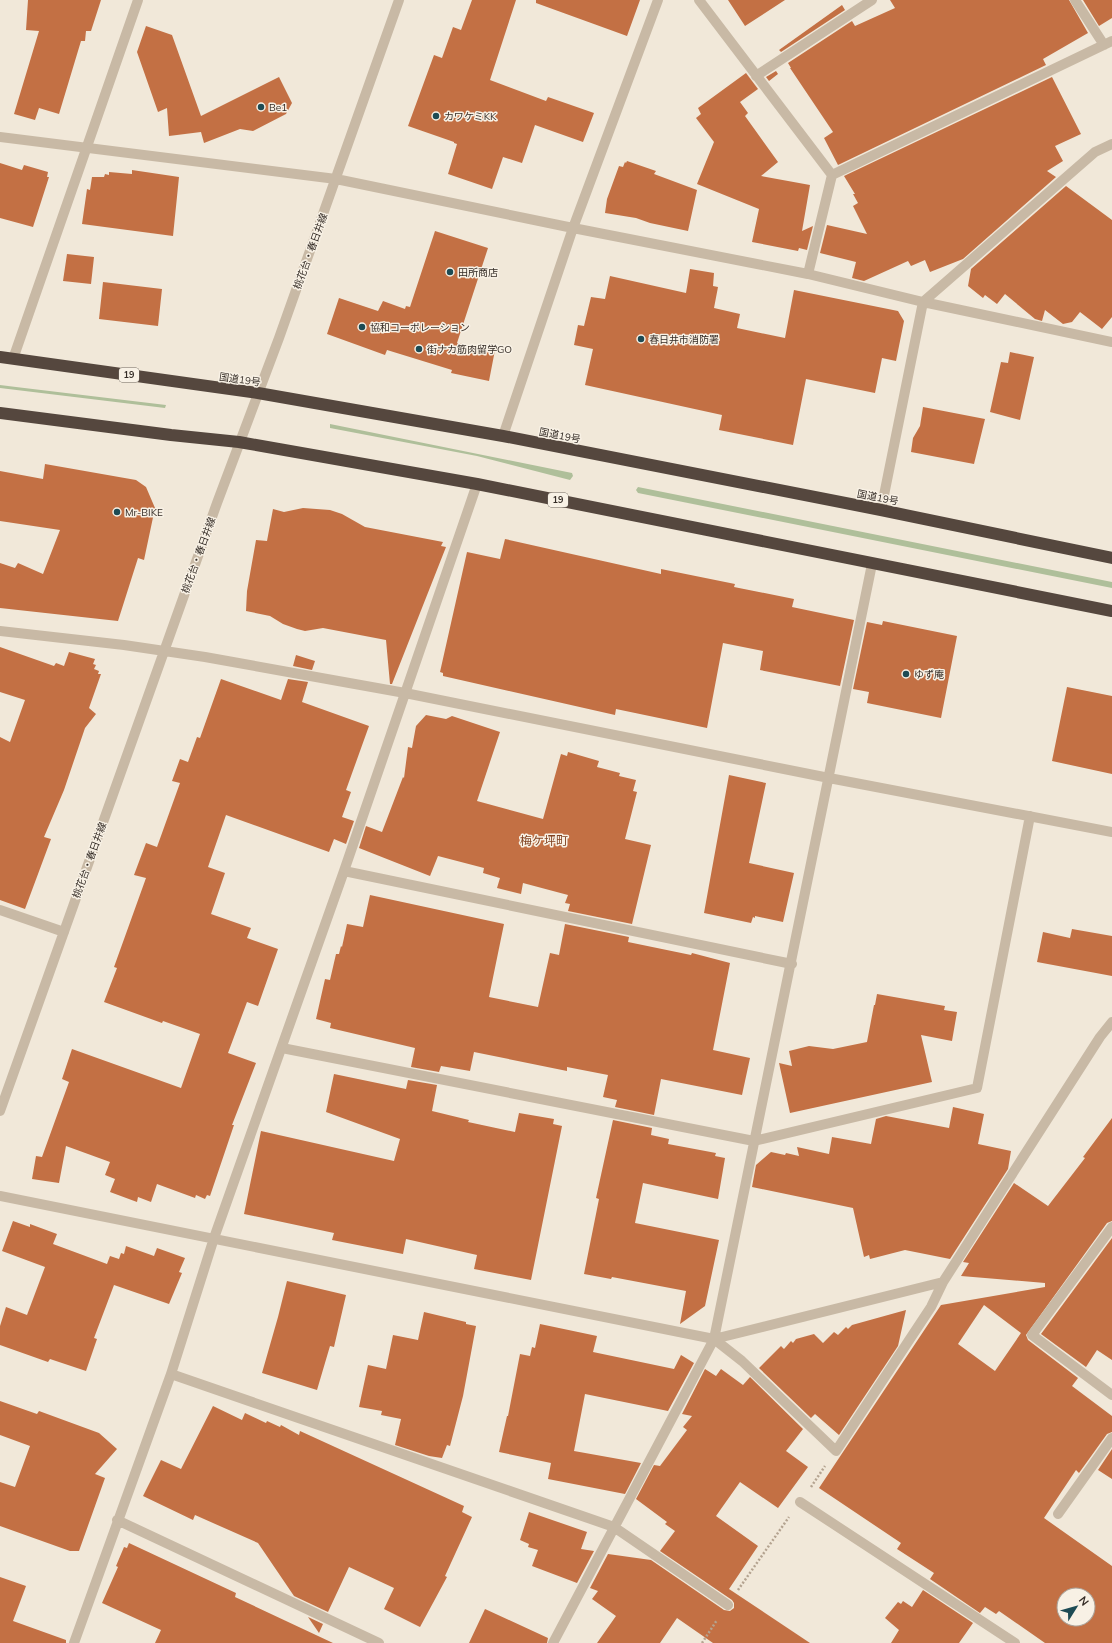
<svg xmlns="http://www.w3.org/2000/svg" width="1112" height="1643" font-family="Mulish,'Noto Sans JP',sans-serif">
<rect width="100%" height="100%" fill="#f1e8d9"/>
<path fill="#afbf9a" d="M0 385 16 387 166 405 165 408 0 388Z
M330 424 572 473 573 476 570 480 477 456 330 428Z
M638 487 1112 582V588L638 493 636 490Z"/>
<path fill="#c37044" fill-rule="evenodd" d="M28 0H101L91 31H86L85 41H81L59 114 39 108 35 120 14 114 39 31 26 30Z
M472 0H516L490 80 546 101 548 97 594 113 583 142 535 125 522 163 503 157 492 189 448 174 457 144 454 143V142L408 126 434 55 442 58 453 27 461 30Z
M536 0H640L627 36 536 3Z
M728 0H785L745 26Z
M890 0H1069L1088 33 1043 59 1046 65 838 165 824 138 833 132 790 68H791L788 63 852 21 855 26 895 8Z
M1083 0H1112V18L1099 26Z
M842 5 845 10 781 52 779 50Z
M146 26 172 35 201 116 279 77 292 103 286 114 253 131 240 129 204 143 201 132 169 136 167 108 158 112 137 52Z
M776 71 778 74 769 81 766 77Z
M746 73 758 89 740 102 748 113 745 116 778 162 761 176 810 185 802 231 813 226 807 250 799 248 798 251 752 242 759 209 697 184 714 142 696 118 701 114 698 108Z
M1052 77 1081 134 1055 146 1063 161 1047 171 1056 177 963 259 930 272 925 260 911 266 908 261 864 281 852 278 856 262 820 253 827 225 867 234 853 206 858 203 853 194H855L844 176Z
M627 161 656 171 654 174 697 190 688 231 650 223 636 218 605 213 607 199 619 166 623 167 625 162 626 163Z
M0 163 22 170 24 165 48 172 47 177H49L33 227 0 218Z
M132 170 179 177 173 236 82 224 87 189 90 190 92 177H104L105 174 109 175V172L132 174Z
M1066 186 1112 220V317L1102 329 1080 312 1072 322 1063 324 1045 310 1042 321 1035 319 1005 294 997 304 985 295 983 298 968 286 971 269Z
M435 231 488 248 457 343 495 350 489 381 451 373 452 370 387 350 385 355 327 334 339 298 378 311 383 301 405 309 406 306 410 307Z
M67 254 94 257 91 284 63 281Z
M690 269 714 273 713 286 718 287 714 308 740 314 737 328 785 338 794 290 898 311 904 321 896 361 882 358 875 393 806 379 793 445 719 430 722 415 585 385 593 349 574 345 578 325 584 326 591 297 605 299 610 276 686 293Z
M103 282 162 289 158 326 99 319Z
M1010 352 1034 357 1020 420 990 412 1001 362 1008 363Z
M923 407 985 419 974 464 911 452 913 438 920 426Z
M45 464 136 480 146 487 155 508 144 560 138 558 118 621 0 608V563L15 568 18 563 43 574 60 530 0 521V471L43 479Z
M303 508 330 510 342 514 365 527 443 542 441 546 446 547 392 684H390L386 640 323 628 305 631 297 629 283 624 270 616 246 611 247 591 256 540 267 541 273 509 284 512Z
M505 539 661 574V569L735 584 734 587 794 599 792 607 854 620 840 686 760 670 763 651 723 643 707 728 616 709 615 715 443 676V673L440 672 467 552 500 559Z
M883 621 957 636 941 718 867 703 869 692 853 689 867 622 882 625Z
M0 647 54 666 56 663 64 666 69 652 95 659 93 664 96 665 94 669 99 671 98 674H101L89 708 96 714 85 728 64 790 44 837 51 839 25 909 0 900V737L10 742 25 700 0 692Z
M296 655 315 661 312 670 293 666Z
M221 679 281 700 288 679 308 682 302 702 369 726 346 790 351 792 342 817 354 821 346 844 334 839 329 852 226 815 208 867 225 873 211 914 251 928 247 938 278 949 258 1006 247 1002 228 1053 256 1063 232 1125H234L210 1196 207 1195 205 1199 196 1195 195 1198 157 1184 151 1202 138 1197 137 1202 110 1192 115 1179 105 1175 110 1162 66 1146 59 1183 32 1179 36 1156 42 1157 69 1082 62 1079 72 1049 181 1088 200 1034 163 1021 162 1023 104 1002 117 968 114 967 146 878 134 875 146 843 157 847 180 783 172 781 180 759 188 762 197 737 200 738Z
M1067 687 1112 696V774L1052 761Z
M426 715 446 719 452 716 500 732 477 801 543 819 561 754 567 756 568 752 599 761 597 767 620 773 619 776 636 780 633 791 637 792 625 839 651 845 632 924 568 911 570 904 565 903 568 895 523 883 521 894 497 888 500 878 483 873 484 868 438 856 430 876 359 848 366 826 382 832 403 777 404 778 408 747 412 748 416 726Z
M729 775 766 783 749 863 794 873 783 922 755 916V918L753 917 751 923 704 913Z
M370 895 504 924 489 997 538 1007 550 953 559 955 565 924 629 937 628 942 691 955 692 953 730 963 713 1050 750 1058 742 1095 661 1079 654 1115 615 1107 617 1100 603 1097 608 1075 567 1067V1071L474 1052 470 1071 441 1066 439 1072 411 1067 415 1048 330 1028 331 1023 316 1019 325 979 330 980 336 954H339L341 946 342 947 347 924 363 927Z
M1072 929 1112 936V976L1037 962 1043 932 1070 938Z
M877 994 945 1006 944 1010 957 1012 952 1041 921 1035 932 1082 790 1113 779 1063 792 1066 789 1051 809 1046 833 1049 867 1042 874 1005H875Z
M334 1074 406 1089 408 1080 437 1085 432 1111 469 1120 468 1122 515 1132 519 1113 554 1119 553 1124 562 1126 531 1280 474 1269 477 1255 406 1239 403 1254 332 1240 334 1233 244 1214 261 1131 394 1161 400 1139 326 1112Z
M953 1107 984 1114 978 1144 1011 1151 1008 1169 950 1259 905 1250 870 1259 869 1255 864 1257 853 1208 752 1187 756 1165 771 1152 785 1155 786 1153 799 1156 797 1147 829 1154 832 1137 871 1144 876 1119 886 1116 949 1128Z
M1112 1118V1221L1107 1223 1026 1335 1028 1340 1078 1378 1072 1386 1112 1416V1432L1107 1434 1079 1473 1076 1470 1044 1518 1112 1566V1643H1045L999 1611 996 1614 985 1607 980 1613 930 1579 934 1573 897 1549 901 1543 819 1488 941 1305 1045 1287V1283L961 1276 969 1263 963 1262 1014 1183 1048 1206 1085 1158 1083 1157ZM984 1305 1021 1333 995 1371 958 1344ZM1064 1595H1088V1619H1064Z
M613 1120 652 1128 651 1135 669 1139 668 1144 716 1153 715 1156 725 1158 718 1199 643 1183 635 1223 719 1240 705 1306 680 1324 686 1291 612 1277 611 1279 584 1274 599 1199 596 1198Z
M13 1221 30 1227V1224L57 1234 53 1244 107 1264 110 1256 119 1259 121 1253 124 1254 126 1246 154 1256 157 1248 185 1258 179 1272 182 1273 169 1304 114 1285 94 1338 97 1339 86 1371 50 1359 48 1362 0 1345V1326L6 1307 27 1315 45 1267 2 1251Z
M1112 1238V1360L1097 1350 1086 1367 1041 1334Z
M287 1281 346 1295 334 1347 330 1346 317 1390 262 1373 278 1317Z
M906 1310 898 1346 839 1435 815 1414 811 1418 759 1368 781 1346 784 1349 791 1341 793 1343 796 1339 814 1334 823 1343 834 1332 838 1335 846 1327 848 1329 852 1325Z
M424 1312 466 1322V1324L476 1326 463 1396 450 1446 447 1445 442 1458 429 1456 395 1445 401 1419 381 1415 382 1411 359 1407 368 1365 386 1369 393 1335 418 1340Z
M540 1324 597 1336 593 1352 674 1369 681 1355 694 1363 668 1411 585 1394 574 1451 641 1463 625 1494 548 1479 551 1463 499 1452 507 1416H508L520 1354 530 1356 532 1347 535 1348Z
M705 1369 716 1376 721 1369 743 1385 750 1377 803 1429 786 1451 808 1467 778 1508 740 1482 716 1516 758 1546 729 1589 810 1643H713L677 1618 660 1643H597L616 1616 592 1599 598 1591 590 1588 608 1554 651 1560 724 1610 730 1611 734 1608V1603L732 1600 660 1551 675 1531 665 1524 667 1522 636 1499 654 1465 660 1466 687 1430 683 1427 692 1416 682 1414Z
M0 1401 37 1414 39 1411 99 1433 117 1449 95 1474 105 1478 79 1551H70L0 1526V1482L15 1487 30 1446 0 1435Z
M213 1406 242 1420 245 1413 266 1423 267 1421 280 1427 281 1425 299 1435 300 1431 464 1506 462 1512 472 1517 445 1576 447 1577 420 1627 384 1609 394 1588 349 1567 328 1612 294 1596 258 1543 195 1515 193 1520 143 1496 161 1460 181 1469Z
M1112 1449V1479L1098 1470Z
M529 1512 587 1532 581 1549 594 1551 577 1583 532 1566 538 1550 528 1547 529 1544 520 1540Z
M129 1543 236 1593 235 1597 333 1643H155L161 1630 102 1603 118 1567 116 1566 124 1547 127 1548Z
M0 1577 26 1586 13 1621 66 1640V1643H0Z
M923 1590 973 1623 959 1643H891L899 1630 885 1618 898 1602 901 1604 903 1601 912 1607Z
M485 1609 548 1638 547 1643H469Z
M308 1617 323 1624 319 1633Z"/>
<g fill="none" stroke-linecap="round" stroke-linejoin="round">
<path stroke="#b4a390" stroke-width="2.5" stroke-dasharray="2 2" stroke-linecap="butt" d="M811 1487 825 1466
M738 1590 789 1517
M702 1643 717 1620"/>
<path stroke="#c8b9a5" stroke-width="10" d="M699 0 832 175
M1075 0 1104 45
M756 76 872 0
M0 137 336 179 573 228 808 274 923 302 1112 342
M832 175 1112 41
M808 274 832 175
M13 359 138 0
M503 436 573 228 658 0
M881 510 923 302 1095 152 1112 144
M0 631 124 645 205 657 405 693 829 778 1112 832
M344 871 792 964
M0 910 64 932
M282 1048 754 1141 977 1088 1030 816
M0 1111 217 503 279 338 399 0
M0 1196 714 1339 943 1282
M1112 1227 1032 1335 1112 1395
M714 1339 742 1361 836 1451 931 1307 943 1282 1100 1037 1112 1022
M171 1374 614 1527 728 1605
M800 1502 1015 1643
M1058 1514 1112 1438
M117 1520 379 1643
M74 1643 171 1374 214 1238 344 871 477 484
M553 1643 714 1339 872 564"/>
<path stroke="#55473e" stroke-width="12" d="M0 357 258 393 503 436 881 510 1112 558
M0 413 171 435 239 442 477 484 1112 611"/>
</g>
<g fill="#1d4b54" stroke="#f8f1e5" stroke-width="1.5">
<circle cx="261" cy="107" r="4"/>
<circle cx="436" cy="116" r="4"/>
<circle cx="450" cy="272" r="4"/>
<circle cx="362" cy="327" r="4"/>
<circle cx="641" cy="339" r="4"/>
<circle cx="419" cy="349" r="4"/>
<circle cx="117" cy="512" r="4"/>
<circle cx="906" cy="674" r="4"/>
</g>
<g text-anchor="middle" stroke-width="3" stroke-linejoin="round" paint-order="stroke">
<g fill="#f8f1e5" stroke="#6f675f" stroke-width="1">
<rect x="119" y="368" width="20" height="14" rx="3"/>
<rect x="548" y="493" width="20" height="14" rx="3"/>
</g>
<g font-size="9" font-weight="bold" fill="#342c26">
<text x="129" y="378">19</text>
<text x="558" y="503">19</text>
</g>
<g font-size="10" fill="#342c26" stroke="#f8f1e5" text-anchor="start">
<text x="269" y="111">Be1</text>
<text x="444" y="120">カワケミKK</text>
<text x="458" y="276">田所商店</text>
<text x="370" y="331">協和コーポレーション</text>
<text x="649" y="343">春日井市消防署</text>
<text x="427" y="353">街ナカ筋肉留学GO</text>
<text x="125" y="516">Mr-BIKE</text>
<text x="914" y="678">ゆず庵</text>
</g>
<g font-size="10" fill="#342c26" stroke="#f8f1e5">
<text transform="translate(310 251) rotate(-70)" y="4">桃花台・春日井線</text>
<text transform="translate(240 379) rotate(8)" y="4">国道19号</text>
<text transform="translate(560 435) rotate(11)" y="4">国道19号</text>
<text transform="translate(878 497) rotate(11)" y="4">国道19号</text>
<text transform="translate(198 555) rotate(-70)" y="4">桃花台・春日井線</text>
<text transform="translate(89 860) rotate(-70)" y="4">桃花台・春日井線</text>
</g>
<g font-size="12" fill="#814221" stroke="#f8f1e5">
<text x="544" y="845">梅ケ坪町</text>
</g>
</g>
<g transform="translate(1076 1607) rotate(53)"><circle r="19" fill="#f8f1e5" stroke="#aaa299"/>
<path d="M0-3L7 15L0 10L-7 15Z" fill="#1d4b54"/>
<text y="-6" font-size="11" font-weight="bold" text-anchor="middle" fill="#342c26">N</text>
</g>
</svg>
